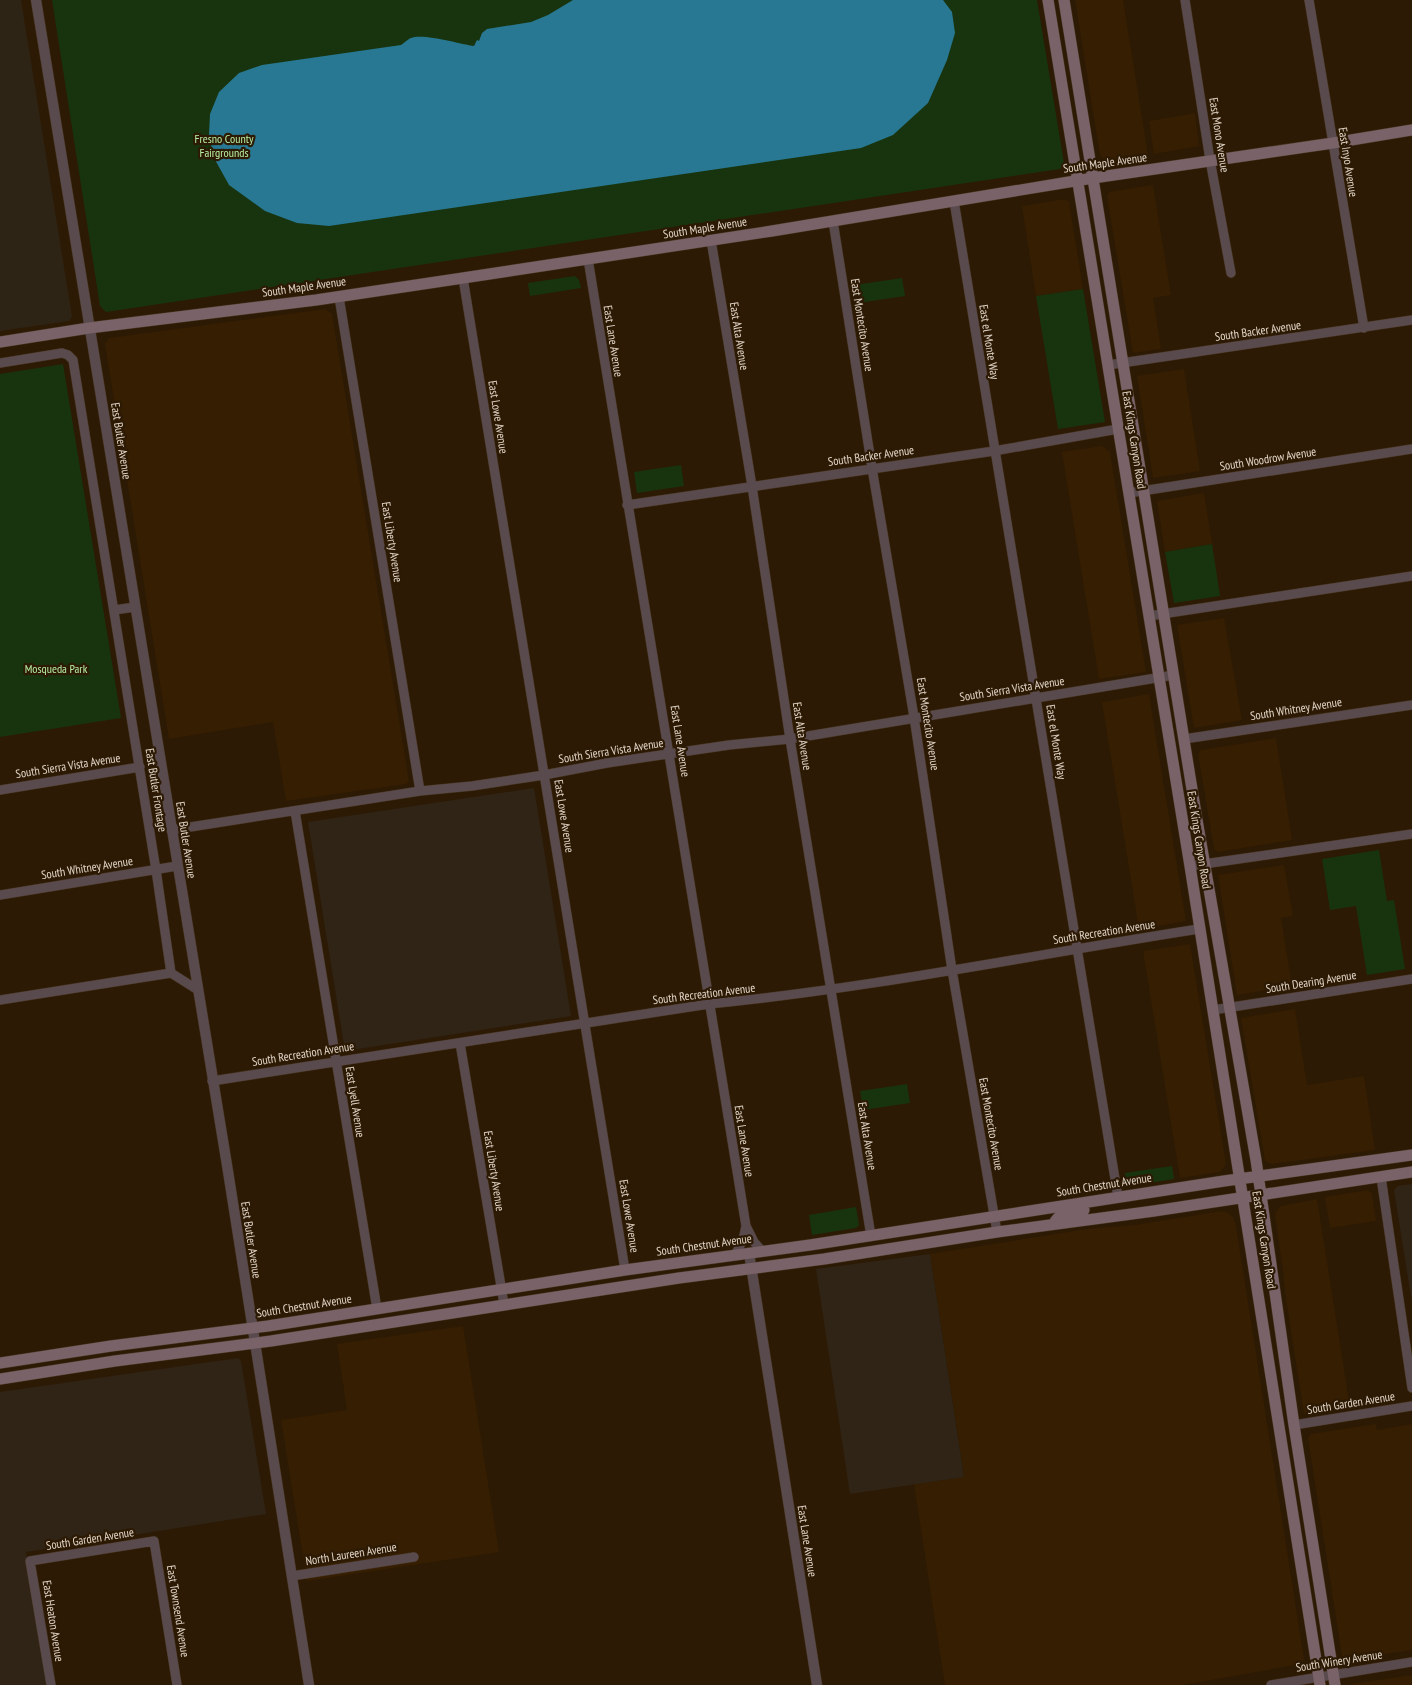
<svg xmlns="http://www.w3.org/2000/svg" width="1412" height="1685" font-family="'PT Sans Narrow',sans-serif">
<rect width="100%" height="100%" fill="#2d1a04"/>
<path fill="#351e01" d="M1075 0H1123L1148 155 1109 162 1100 155Z
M1195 113 1199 146 1154 154 1149 121Z
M1153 185 1171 295 1153 298 1161 349 1133 353 1107 196 1109 192Z
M1065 199 1069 202 1083 289 1036 296 1022 206Z
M325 309 332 314 409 781 406 784 286 801 273 722 169 739 105 344 109 338Z
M1184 369 1200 471 1153 478 1137 376Z
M1102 446 1110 452 1146 672 1099 679 1062 452Z
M1204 493 1212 544 1165 552 1157 501Z
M1224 618 1242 720 1194 728 1177 625Z
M1149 694 1186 921 1139 929 1102 702Z
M1276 738 1292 840 1218 852 1214 849 1198 754 1201 750Z
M1284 865 1293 916 1281 918 1292 986 1237 995 1218 875Z
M1190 944 1226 1164 1220 1172 1180 1178 1143 951Z
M1295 1009 1307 1085 1364 1076 1375 1150 1272 1164 1265 1161 1241 1018Z
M1368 1190 1372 1193 1376 1221 1330 1228 1325 1197Z
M1317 1199 1350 1407 1304 1414 1285 1292 1283 1270 1275 1216 1276 1212 1281 1206Z
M1222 1211 1226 1212 1233 1217 1236 1226 1304 1659 1301 1664 1183 1685H945L914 1484 964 1476 930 1254 1086 1229 1135 1225Z
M463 1326 499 1552 307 1581 281 1420 347 1410 337 1344Z
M1376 1424 1377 1430 1412 1424V1650L1347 1660 1342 1656 1308 1438 1311 1434Z
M1412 1675V1685H1351V1684Z"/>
<path fill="#2e2415" d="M0 0H21L72 317 69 321 0 331Z"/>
<path fill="#2f2415" d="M534 788 571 1016 345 1051 308 822Z
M1412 1184V1303L1394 1190 1398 1186Z
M930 1254 964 1477 850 1494 816 1269Z
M238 1358 241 1361 266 1514 26 1552 46 1685H0V1392Z"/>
<path fill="#18340e" d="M52 0H1037L1064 163 1060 169 106 312 100 306Z
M575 276 579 280 581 288 530 296 528 283Z
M902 278 905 296 858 303 855 285Z
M1083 289 1105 422 1058 429 1036 296Z
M63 364 121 718 0 737V374Z
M681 465 684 486 637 493 634 472Z
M1212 544 1220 596 1174 603 1165 552Z
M1379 850 1387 901 1394 900 1405 969 1367 975 1356 906 1330 910 1322 859Z
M907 1084 910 1103 863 1110 860 1091Z
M1172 1166 1174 1179 1130 1186 1126 1183 1125 1173Z
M856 1207 859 1225 856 1228 812 1235 809 1215Z"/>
<path fill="#287893" d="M573 0H943L952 12 955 33 947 60 928 103 893 135 861 148 329 226 297 223 265 211 229 185 214 158 209 135 210 114 219 92 239 73 262 65 401 45C404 43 408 39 411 38 423 33 460 44 474 46L477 40 479 41 482 33 487 29 531 22 548 15Z"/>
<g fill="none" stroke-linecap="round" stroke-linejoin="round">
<defs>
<path id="minor" d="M1185 0 1210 160 1231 273
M1309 0 1364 328
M954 201 1118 1197
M833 221 872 468 914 717 952 970 997 1232
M711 240 752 486 790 739 871 1236
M588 259 746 1226 754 1242 762 1251
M463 278 625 1270
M339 297 420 791
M0 363 62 353 68 355 73 360 156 870 171 973
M1108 365 1412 320
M1129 493 1412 449
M627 505 994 451 1118 429
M114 610 135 607
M1149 616 1412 576
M1184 739 1412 705
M0 790 140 767
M295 811 377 1309
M171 830 420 791 472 786 544 775 607 763 729 745 790 739 1174 675
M1190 866 1412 834
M0 895 177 866
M171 973 198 990
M0 1000 171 973
M1213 1010 1412 979
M460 1043 504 1304
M212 1081 709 1004C874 988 1036 954 1199 929
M1381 1177 1412 1388
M735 1255 743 1240 746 1226
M1294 1425 1412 1406
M292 1576 414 1557
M51 1685 30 1561 154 1541 177 1685
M1271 1685 1412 1662"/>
<path id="tertiary" d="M36 0 227 1165 309 1685
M749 1253 817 1685"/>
<path id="secondary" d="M1048 0 1190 866 1320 1685
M1064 0 1197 820 1256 1160 1294 1425 1335 1685
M0 342 89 328 316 300 463 278 772 231 1093 178 1333 143 1412 130
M1054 1224C1058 1212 1073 1212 1084 1210
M0 1363 111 1346 268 1326 625 1270 810 1245 1224 1181 1412 1155
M0 1379 115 1361 271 1341 679 1278 824 1259 997 1232 1154 1211 1412 1172"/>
</defs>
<use href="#minor" stroke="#46341f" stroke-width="10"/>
<use href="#tertiary" stroke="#46341f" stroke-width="11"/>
<use href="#secondary" stroke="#46341f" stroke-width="12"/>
<use href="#minor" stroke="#594a4e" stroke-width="9"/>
<use href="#tertiary" stroke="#594a4e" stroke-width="10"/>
<use href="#secondary" stroke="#796268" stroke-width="11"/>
</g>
<g text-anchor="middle" stroke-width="4.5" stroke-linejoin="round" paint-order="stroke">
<g font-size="12" fill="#e1d5c7" stroke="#2d1a04">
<text transform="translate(1219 135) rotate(81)" y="4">East Mono Avenue</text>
<text transform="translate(1348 162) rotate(81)" y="4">East Inyo Avenue</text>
<text transform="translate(1105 163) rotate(-8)" y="4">South Maple Avenue</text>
<text transform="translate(705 228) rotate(-9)" y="4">South Maple Avenue</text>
<text transform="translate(304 287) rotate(-8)" y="4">South Maple Avenue</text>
<text transform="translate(862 325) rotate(81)" y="4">East Montecito Avenue</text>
<text transform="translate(1258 331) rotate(-8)" y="4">South Backer Avenue</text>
<text transform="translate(739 336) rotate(81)" y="4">East Alta Avenue</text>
<text transform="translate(613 341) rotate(81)" y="4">East Lane Avenue</text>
<text transform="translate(989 342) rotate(81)" y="4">East el Monte Way</text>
<text transform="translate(498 417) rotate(81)" y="4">East Lowe Avenue</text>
<text transform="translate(1134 440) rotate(81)" y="4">East Kings Canyon Road</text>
<text transform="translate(121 441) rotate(81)" y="4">East Butler Avenue</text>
<text transform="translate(871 456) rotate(-8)" y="4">South Backer Avenue</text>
<text transform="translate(1268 459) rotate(-9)" y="4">South Woodrow Avenue</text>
<text transform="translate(392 542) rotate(81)" y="4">East Liberty Avenue</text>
<text transform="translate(1012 689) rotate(-9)" y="4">South Sierra Vista Avenue</text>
<text transform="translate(1296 709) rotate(-9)" y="4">South Whitney Avenue</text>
<text transform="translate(928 724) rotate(81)" y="4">East Montecito Avenue</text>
<text transform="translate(802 736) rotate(81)" y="4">East Alta Avenue</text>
<text transform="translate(680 741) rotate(81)" y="4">East Lane Avenue</text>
<text transform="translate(1056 742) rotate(81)" y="4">East el Monte Way</text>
<text transform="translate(611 751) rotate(-9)" y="4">South Sierra Vista Avenue</text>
<text transform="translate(68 766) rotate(-9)" y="4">South Sierra Vista Avenue</text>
<text transform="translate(156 790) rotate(81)" y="4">East Butler Frontage</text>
<text transform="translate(564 816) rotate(81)" y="4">East Lowe Avenue</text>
<text transform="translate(186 840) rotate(81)" y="4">East Butler Avenue</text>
<text transform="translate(1199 840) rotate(81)" y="4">East Kings Canyon Road</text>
<text transform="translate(87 868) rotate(-9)" y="4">South Whitney Avenue</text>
<text transform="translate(1104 932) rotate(-9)" y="4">South Recreation Avenue</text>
<text transform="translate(1311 982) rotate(-9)" y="4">South Dearing Avenue</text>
<text transform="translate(704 994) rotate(-7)" y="4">South Recreation Avenue</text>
<text transform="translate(303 1054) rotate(-9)" y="4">South Recreation Avenue</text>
<text transform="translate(355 1102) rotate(81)" y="4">East Lyell Avenue</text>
<text transform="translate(991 1124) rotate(80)" y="4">East Montecito Avenue</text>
<text transform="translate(867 1136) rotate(81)" y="4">East Alta Avenue</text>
<text transform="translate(744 1141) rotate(81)" y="4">East Lane Avenue</text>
<text transform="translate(494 1171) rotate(81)" y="4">East Liberty Avenue</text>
<text transform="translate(1104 1185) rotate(-9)" y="4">South Chestnut Avenue</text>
<text transform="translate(629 1216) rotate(81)" y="4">East Lowe Avenue</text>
<text transform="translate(251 1240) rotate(81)" y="4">East Butler Avenue</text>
<text transform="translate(1264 1240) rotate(81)" y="4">East Kings Canyon Road</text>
<text transform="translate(704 1245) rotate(-8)" y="4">South Chestnut Avenue</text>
<text transform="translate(304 1306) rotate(-9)" y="4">South Chestnut Avenue</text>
<text transform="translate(1351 1403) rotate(-9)" y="4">South Garden Avenue</text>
<text transform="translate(90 1539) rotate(-9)" y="4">South Garden Avenue</text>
<text transform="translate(807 1541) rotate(81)" y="4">East Lane Avenue</text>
<text transform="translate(351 1554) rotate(-9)" y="4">North Laureen Avenue</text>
<text transform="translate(178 1611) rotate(81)" y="4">East Townsend Avenue</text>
<text transform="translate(53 1621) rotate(81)" y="4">East Heaton Avenue</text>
<text transform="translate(1339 1661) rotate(-9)" y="4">South Winery Avenue</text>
</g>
<g font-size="12" fill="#b7f0a4" stroke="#2d1a04">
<text x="224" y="143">Fresno County<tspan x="224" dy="14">Fairgrounds</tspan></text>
<text x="56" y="673">Mosqueda Park</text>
</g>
</g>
</svg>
